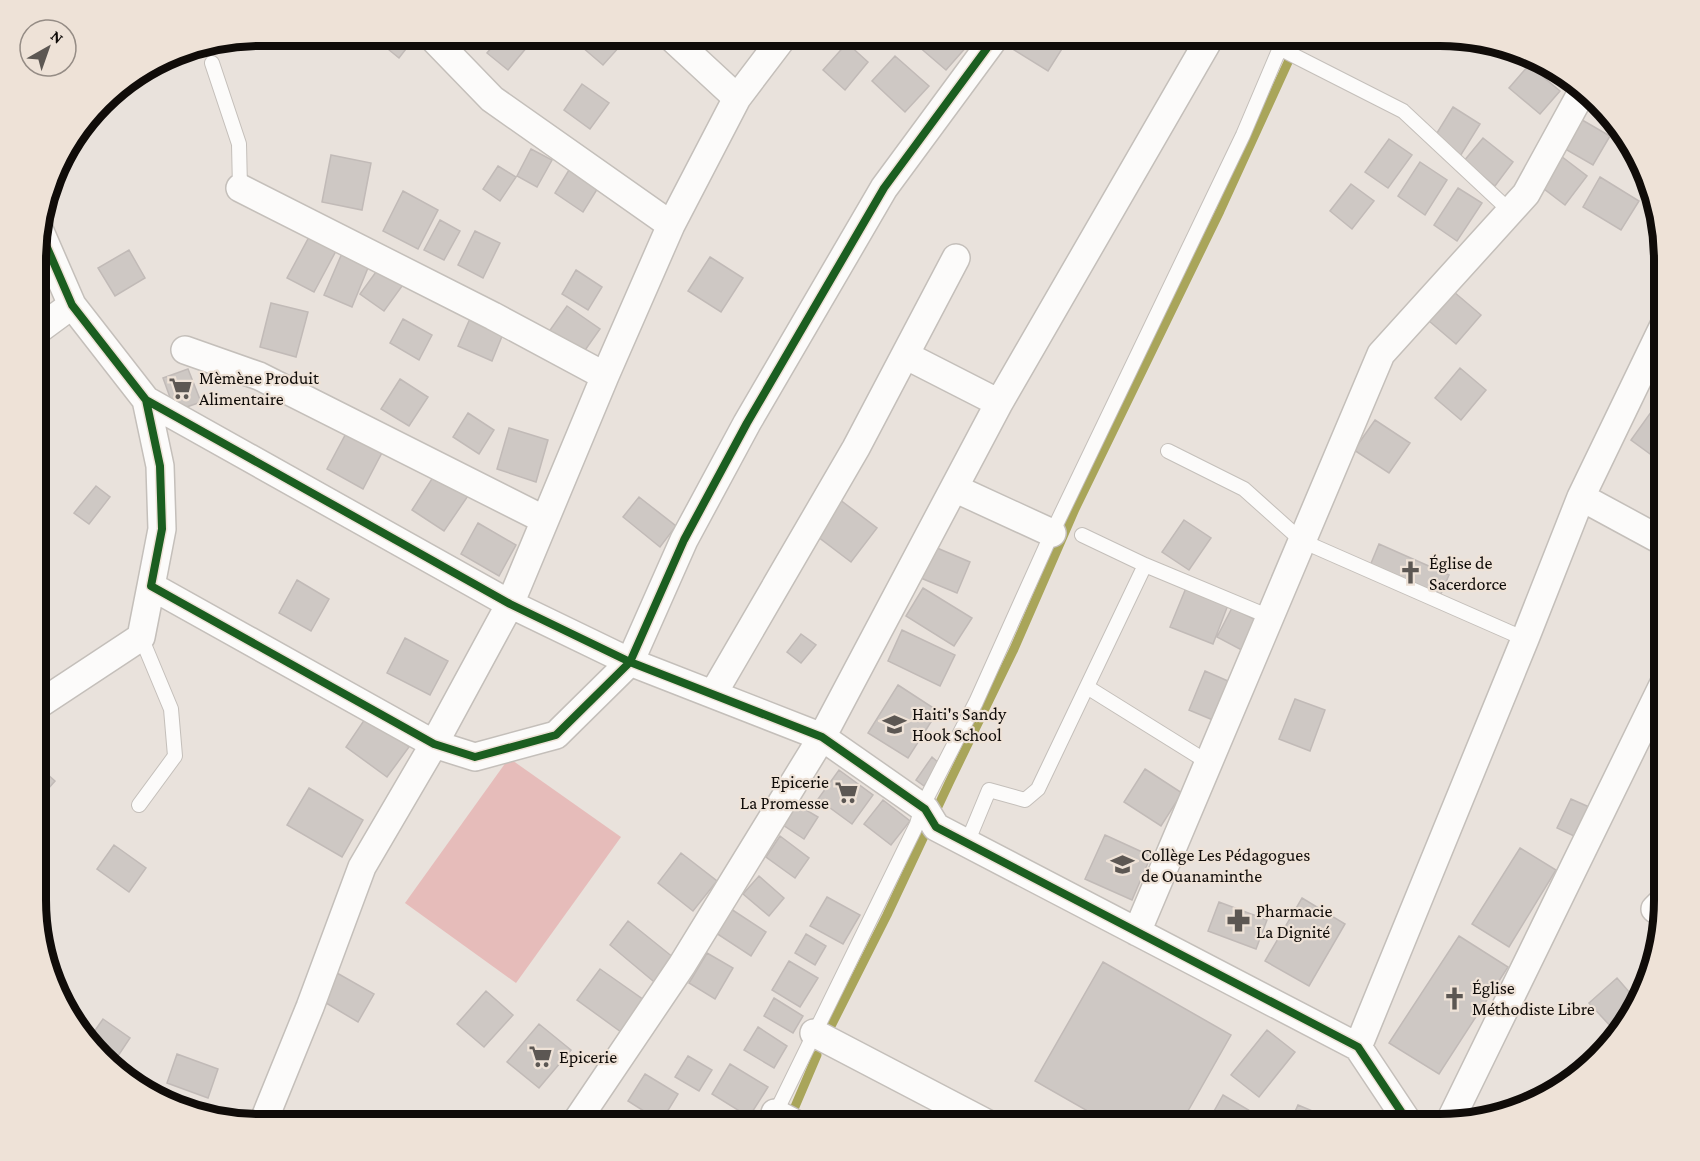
<svg xmlns="http://www.w3.org/2000/svg" width="1700" height="1161" font-family="'Crimson Pro',serif">
<rect width="100%" height="100%" fill="#e9e2dc"/>
<path fill="#e6bcba" d="M509 758 621 837 516 983 405 903Z"/>
<g fill="none" stroke-linecap="round" stroke-linejoin="round">
<path stroke="#a9a55a" stroke-width="9" d="M830 1028 887 915 949 783 1014 649 1075 509 1220 211 1300 36
M794 1109 817 1055"/>
</g>
<path fill="#cec8c4" stroke="#c1bab7" stroke-width="1.5" d="M382 36H416L399 58 378 41Z
M501 36H513L527 47 508 70 487 53Z
M579 36H629L603 65 575 41Z
M926 36H958L968 45 946 70 918 46Z
M1007 36H1061L1067 41 1048 71 1003 43Z
M847 43 868 62 845 90 823 70Z
M895 56 929 86 905 112 872 81Z
M1529 65 1560 91 1540 114 1509 88Z
M582 84 609 103 590 129 564 110Z
M1453 107 1480 124 1459 158 1432 141Z
M1577 117 1610 136 1593 165 1560 146Z
M1483 138 1513 162 1495 186 1464 161Z
M1389 139 1412 155 1388 188 1365 172Z
M531 149 552 160 537 187 517 176Z
M1557 153 1587 176 1565 205 1535 182Z
M331 155 371 163 362 210 322 202Z
M1420 162 1447 180 1425 215 1398 196Z
M572 165 601 183 583 212 555 193Z
M498 166 516 177 500 201 483 189Z
M1600 177 1639 201 1621 230 1583 207Z
M1351 184 1374 201 1352 229 1330 211Z
M1458 188 1482 203 1457 241 1434 225Z
M403 191 438 210 418 249 383 231Z
M440 220 460 231 444 260 424 250Z
M475 231 500 243 483 278 458 265Z
M309 237 336 251 314 292 287 278Z
M129 250 145 278 115 296 98 268Z
M343 251 370 263 352 307 324 295Z
M710 257 743 278 721 312 688 291Z
M381 265 405 282 384 311 360 294Z
M576 270 602 287 588 310 562 294Z
M1447 286 1481 315 1456 344 1422 315Z
M271 303 308 312 296 357 260 347Z
M567 306 600 329 581 356 548 333Z
M472 314 505 329 492 361 458 346Z
M403 319 432 335 419 360 390 343Z
M1460 368 1486 390 1461 420 1435 398Z
M188 369 201 402 175 411 163 378Z
M400 379 428 397 409 426 381 409Z
M1654 408 1664 415V450L1657 459 1631 440Z
M468 413 494 430 479 454 453 437Z
M1375 420 1410 443 1389 473 1354 450Z
M350 426 386 445 363 489 327 469Z
M509 428 548 440 536 482 497 469Z
M437 471 470 493 444 531 412 510Z
M96 486 110 497 89 524 74 513Z
M835 496 877 528 851 562 809 530Z
M639 497 676 526 660 547 623 517Z
M1184 520 1211 538 1189 570 1162 552Z
M478 523 516 545 499 576 461 554Z
M1379 544 1449 575 1437 603 1367 573Z
M930 545 970 562 957 593 916 576Z
M297 580 329 599 311 631 279 613Z
M923 588 972 618 954 646 906 616Z
M1186 588 1228 605 1213 644 1170 627Z
M1232 608 1266 625 1251 655 1217 637Z
M902 630 955 655 940 686 888 661Z
M801 634 816 645 801 663 787 652Z
M405 638 448 661 430 695 387 673Z
M1205 671 1237 685 1220 723 1189 710Z
M898 685 938 711 908 758 868 733Z
M1295 699 1325 710 1310 751 1279 739Z
M367 716 409 747 387 777 346 747Z
M932 757 940 764 924 786 916 780Z
M38 766 55 781 38 800Z
M1145 769 1182 793 1161 826 1124 802Z
M839 770 873 795 852 824 818 799Z
M309 788 363 820 342 857 287 825Z
M1571 799 1589 807 1576 837 1557 828Z
M883 800 910 821 891 845 864 824Z
M796 804 818 817 804 839 783 825Z
M1105 835 1151 856 1132 900 1085 879Z
M780 836 809 858 795 878 766 857Z
M114 845 146 868 129 892 97 869Z
M1520 848 1556 870 1509 947 1472 924Z
M681 853 717 881 693 911 658 883Z
M759 876 784 898 769 916 743 894Z
M827 897 860 915 843 944 810 926Z
M1302 898 1345 924 1309 986 1265 961Z
M1219 902 1267 920 1256 949 1208 931Z
M731 909 766 932 751 956 716 933Z
M628 921 679 962 659 986 610 945Z
M806 934 826 946 815 965 795 953Z
M1459 936 1508 967 1439 1074 1389 1043Z
M707 953 733 968 715 999 689 983Z
M789 961 818 978 800 1007 772 990Z
M1103 962 1231 1035 1180 1125H1112L1035 1081Z
M600 969 644 1000 621 1032 577 1000Z
M337 973 374 994 358 1022 321 1000Z
M1617 978 1637 1001 1628 1018 1614 1030 1589 1003Z
M486 991 513 1015 484 1047 457 1024Z
M774 998 803 1016 793 1033 764 1016Z
M103 1019 130 1038 112 1065 89 1039Z
M539 1024 571 1050 539 1088 507 1062Z
M758 1027 787 1046 774 1068 744 1050Z
M1267 1030 1295 1052 1259 1097 1231 1075Z
M177 1054 218 1069 208 1098 167 1083Z
M688 1056 712 1070 699 1091 675 1077Z
M730 1064 768 1087 749 1117 712 1094Z
M645 1074 678 1094 661 1122 628 1101Z
M1223 1095 1257 1115 1251 1125H1213L1208 1122Z
M1298 1105 1341 1123V1125H1289Z
M624 1112 646 1125H617Z
M706 1114 723 1125H699Z"/>
<g fill="none" stroke-linecap="round" stroke-linejoin="round">
<defs>
<path id="lane" d="M1279 48 1403 111 1510 211
M212 63 239 144 240 188
M1168 451 1244 489 1302 541 1525 639
M1082 535 1145 565 1270 617
M1087 687 1209 763
M139 805 175 756 171 709 141 637
M967 843 989 790 1025 800 1038 789 1145 565
M774 1116 917 824 922 807 976 702 1052 533 1243 135 1285 36"/>
<path id="street" d="M431 36 492 99 671 225
M670 36 737 98
M240 188 493 316 605 376
M39 229 72 305 146 400 160 466 162 529 151 586 434 744 475 757 556 735 630 662 684 540 747 423 884 188 996 36
M38 330 72 305
M185 350 259 376 545 520
M905 355 999 403
M146 400 510 604 630 662 822 737 925 809 936 827 1358 1047 1410 1125
M954 488 1052 533
M1581 497 1664 542
M713 694 856 448 956 258
M38 705 141 637 151 586
M1655 909 1664 900
M1137 932 1381 354 1526 194 1583 90
M814 1033 990 1125
M1358 1047 1525 639 1581 497 1664 325
M775 1113 798 1125
M1449 1123 1664 683
M262 1125 310 1007 362 867 434 744 510 604 605 376 671 225 737 98 784 36
M574 1125 682 965 822 737 999 403 1211 36"/>
</defs>
<use href="#lane" stroke="#c4bfba" stroke-width="16"/>
<use href="#street" stroke="#c4bfba" stroke-width="30"/>
<use href="#lane" stroke="#fcfbfa" stroke-width="14"/>
<use href="#street" stroke="#fcfbfa" stroke-width="27"/>
<defs>
<path id="cycleway" d="M39 229 72 305 146 400 160 466 162 529 151 586 434 744 475 757 556 735 630 662 684 540 747 423 884 188 996 36
M146 400 510 604 630 662 822 737 925 809 936 827 1358 1047 1410 1125"/>
</defs>
<use href="#cycleway" stroke="#eee2d7" stroke-width="11"/>
<use href="#cycleway" stroke="#1b5e20" stroke-width="8"/>
</g>
<defs>
<symbol id="supermarket-bare" viewBox="-9 -9 18 18"><path d="M-6-5.5h2.5l.6 2H6L4.5 2H-2.5L-4.4-4H-6ZM-1.5 3.2a1.3 1.3 0 1 0 .1 0ZM3 3.2a1.3 1.3 0 1 0 .1 0Z" fill="#5c5753" stroke="#eee2d7" stroke-width="2.5" paint-order="stroke"/></symbol>
<symbol id="church-bare" viewBox="-9 -9 18 18"><path d="M-1.2-6h2.4v3.5h3.3v2.4h-3.3V6h-2.4V-.1h-3.3v-2.4h3.3Z" fill="#5c5753" stroke="#eee2d7" stroke-width="2.5" paint-order="stroke"/></symbol>
<symbol id="school-bare" viewBox="-9 -9 18 18"><path d="M0-5L7-2L0 1L-7-2ZM-4 1L0 2.5L4 1V4Q0 6-4 4Z" fill="#5c5753" stroke="#eee2d7" stroke-width="2.5" paint-order="stroke"/></symbol>
<symbol id="pharmacy-bare" viewBox="-9 -9 18 18"><path d="M-2-6h4v4h4v4h-4v4h-4v-4h-4v-4h4Z" fill="#5c5753" stroke="#eee2d7" stroke-width="2.5" paint-order="stroke"/></symbol>
</defs>
<g fill-rule="evenodd">
<use href="#supermarket-bare" x="164" y="372" width="33" height="33"/>
<use href="#church-bare" x="1394" y="556" width="33" height="33"/>
<use href="#school-bare" x="878" y="708" width="33" height="33"/>
<use href="#supermarket-bare" x="830" y="776" width="33" height="33"/>
<use href="#school-bare" x="1106" y="848" width="33" height="33"/>
<use href="#pharmacy-bare" x="1222" y="904" width="33" height="33"/>
<use href="#church-bare" x="1438" y="982" width="33" height="33"/>
<use href="#supermarket-bare" x="524" y="1040" width="33" height="33"/>
</g>
<g text-anchor="middle" stroke-width="4.5" stroke-linejoin="round" paint-order="stroke">
<g font-size="18" fill="#100c09" stroke="#eee2d7" text-anchor="start">
<text x="199" y="384">Mèmène Produit<tspan x="199" dy="21">Alimentaire</tspan></text>
<text x="1429" y="569">Église de<tspan x="1429" dy="21">Sacerdorce</tspan></text>
<text x="912" y="720">Haiti's Sandy<tspan x="912" dy="21">Hook School</tspan></text>
<text x="829" y="788" text-anchor="end">Epicerie<tspan x="829" dy="21">La Promesse</tspan></text>
<text x="1141" y="861">Collège Les Pédagogues<tspan x="1141" dy="21">de Ouanaminthe</tspan></text>
<text x="1256" y="917">Pharmacie<tspan x="1256" dy="21">La Dignité</tspan></text>
<text x="1472" y="994">Église<tspan x="1472" dy="21">Méthodiste Libre</tspan></text>
<text x="559" y="1063">Epicerie</text>
</g>
</g>
<path d="M0 0H1700V1161H0ZM260 46H1440A214 214 0 0 1 1654 260V900A214 214 0 0 1 1440 1114H260A214 214 0 0 1 46 900V260A214 214 0 0 1 260 46Z" fill="#eee2d7" fill-rule="evenodd"/>
<path fill="none" stroke="#100c09" stroke-width="8" d="M260 46H1440A214 214 0 0 1 1654 260V900A214 214 0 0 1 1440 1114H260A214 214 0 0 1 46 900V260A214 214 0 0 1 260 46Z"/>
<g transform="translate(48 48) rotate(40)"><circle r="28" fill="#eee2d7" stroke="#958c85" stroke-width="1.5"/>
<path d="M0-4.5L10 22L0 15L-10 22Z" fill="#5c5753"/>
<text y="-9" font-size="16" font-weight="bold" text-anchor="middle" fill="#100c09">N</text>
</g>
</svg>
